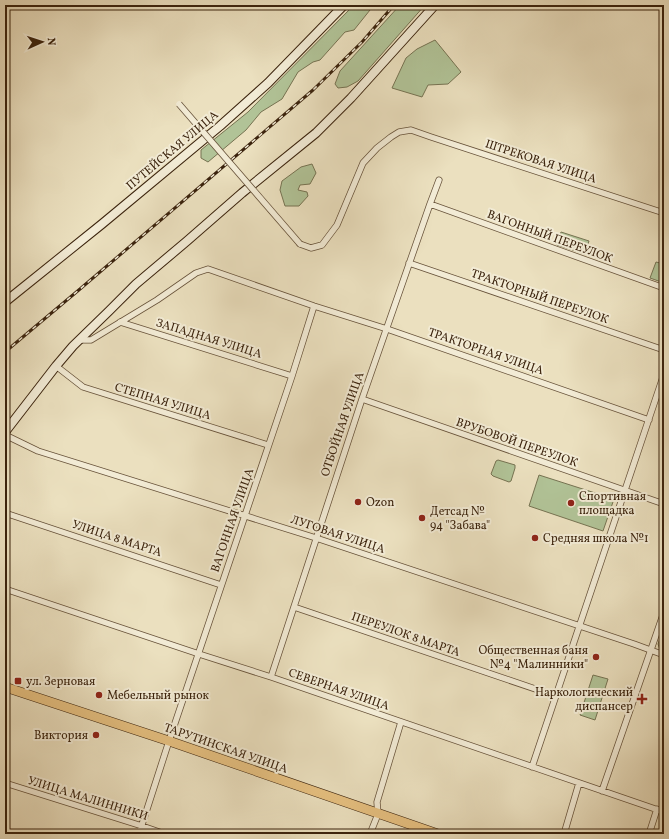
<svg xmlns="http://www.w3.org/2000/svg" width="669" height="839" font-family="Vollkorn,serif">
<rect width="100%" height="100%" fill="#ebe0bf"/>
<filter id="stains"><feTurbulence type="fractalNoise" baseFrequency=".005" numOctaves="4"/><feColorMatrix values="0 0 0 0 .2 0 0 0 0 .09 0 0 0 0 .02 0 0 0 .5 -.17"/></filter>
<radialGradient id="worn" r=".72"><stop offset=".6" stop-color="#630" stop-opacity="0"/><stop offset="1" stop-color="#630" stop-opacity=".3"/></radialGradient>
<path fill="#b1c397" stroke="#767352" d="M354 5H374L354 30 345 32 320 60 313 62 298 72 282 99 261 112 246 130 208 162 201 158V150L248 112Z
M400 5H425L358 81 347 87 338 88 335 84 340 71Z
M435 40 461 72 448 84 428 85 422 97 392 88 406 58 417 49Z
M312 164 316 173 310 184 300 185 298 190 307 192 308 196 299 206H285L280 190 282 181 301 167Z
M561 232 589 241 585 254 557 245Z
M656 262 664 264V283L650 278Z
M498 460 515 465V468L511 481 509 482 493 476 491 474 496 461Z
M539 475 614 499 603 531 529 506Z
M664 628V651L660 650 658 644Z
M593 675 608 679 595 720 580 715Z"/>
<g fill="none" stroke-linecap="round" stroke-linejoin="round">
<defs>
<path id="minor" d="M430 204 664 288
M300 244 311 248 322 245 337 225 363 163 377 148 391 137 399 132 411 130 431 137 664 213
M409 263 664 350
M120 322 292 376
M80 340H91L157 300 196 273 208 269 314 306 387 329 649 420
M56 366 83 387 268 445
M362 399 664 504
M5 435 38 451 316 538 634 644 664 655
M5 513 221 585
M5 589 199 654 271 677 664 812
M294 607 556 696
M271 677 362 399 430 204 439 180
M532 767 664 374
M5 783 142 826 165 834
M602 791 664 612
M139 834 169 741 292 376 314 306
M370 834 378 814 377 802 401 722
M564 834 579 783
M649 834 657 809"/>
<path id="secondary" d="M5 302 102 224 220 126 268 83 344 5
M5 432 56 366 73 346 109 311 136 284 187 241 242 193 316 133 351 98 435 5"/>
<path id="primary" d="M5 687 169 741 438 834"/>
</defs>
<use href="#minor" stroke="#67523a" stroke-width="7"/>
<use href="#secondary" stroke="#3b230d" stroke-width="10"/>
<use href="#primary" stroke="#3b230d" stroke-width="10"/>
<use href="#minor" stroke="#f2ebd5" stroke-width="5.5"/>
<use href="#secondary" stroke="#f2ebd5" stroke-width="8"/>
<use href="#primary" stroke="#e6c080" stroke-width="9"/>
<defs>
<path id="rail" d="M5 352 80 289 313 90 362 42 394 5"/>
</defs>
<use href="#rail" stroke="#3b230d" stroke-width="3"/>
<use href="#rail" stroke="#f2ebd5" stroke-width="1.5" stroke-dasharray="4.5" stroke-linecap="butt"/>
<defs>
<path id="minor-bridge" d="M179 104 300 244"/>
</defs>
<use href="#minor-bridge" stroke="#67523a" stroke-width="7" stroke-linecap="butt"/>
<use href="#minor-bridge" stroke="#f2ebd5" stroke-width="5.5"/>
</g>
<g fill="#8f2418" stroke="#f2ebd5" stroke-width="1.5">
<circle cx="358" cy="502" r="4"/>
<circle cx="571" cy="503" r="4"/>
<circle cx="422" cy="518" r="4"/>
<circle cx="535" cy="538" r="4"/>
<circle cx="596" cy="657" r="4"/>
<rect x="14" y="677" width="8" height="8" rx="2"/>
<circle cx="99" cy="695" r="4"/>
<path d="M640 693h4v4h4v4h-4v4h-4v-4h-4v-4h4z"/>
<circle cx="96" cy="735" r="4"/>
</g>
<g text-anchor="middle" stroke-width="4" stroke-linejoin="round" paint-order="stroke">
<g font-size="12" fill="#3b230d" stroke="#f2ebd5">
<text transform="translate(172 150) rotate(-40)" y="4">ПУТЕЙСКАЯ УЛИЦА</text>
<text transform="translate(541 161) rotate(18)" y="4">ШТРЕКОВАЯ УЛИЦА</text>
<text transform="translate(550 236) rotate(20)" y="4">ВАГОННЫЙ ПЕРЕУЛОК</text>
<text transform="translate(540 296) rotate(19)" y="4">ТРАКТОРНЫЙ ПЕРЕУЛОК</text>
<text transform="translate(209 338) rotate(17)" y="4">ЗАПАДНАЯ УЛИЦА</text>
<text transform="translate(486 351) rotate(19)" y="4">ТРАКТОРНАЯ УЛИЦА</text>
<text transform="translate(163 401) rotate(17)" y="4">СТЕПНАЯ УЛИЦА</text>
<text transform="translate(342 424) rotate(-71)" y="4">ОТБОЙНАЯ УЛИЦА</text>
<text transform="translate(517 442) rotate(19)" y="4">ВРУБОВОЙ ПЕРЕУЛОК</text>
<text transform="translate(232 520) rotate(-71)" y="4">ВАГОННАЯ УЛИЦА</text>
<text transform="translate(338 534) rotate(18)" y="4">ЛУГОВАЯ УЛИЦА</text>
<text transform="translate(117 538) rotate(18)" y="4">УЛИЦА 8 МАРТА</text>
<text transform="translate(406 634) rotate(19)" y="4">ПЕРЕУЛОК 8 МАРТА</text>
<text transform="translate(339 689) rotate(19)" y="4">СЕВЕРНАЯ УЛИЦА</text>
<text transform="translate(226 748) rotate(19)" y="4">ТАРУТИНСКАЯ УЛИЦА</text>
<text transform="translate(88 798) rotate(17)" y="4">УЛИЦА МАЛИННИКИ</text>
</g>
<g font-size="12" fill="#3b230d" stroke="#f2ebd5" text-anchor="start">
<text x="579" y="500">Спортивная<tspan x="579" dy="14">площадка</tspan></text>
<text x="366" y="506">Ozon</text>
<text x="430" y="515">Детсад №<tspan x="430" dy="14">94 "Забава"</tspan></text>
<text x="543" y="542">Средняя школа №1</text>
<text x="588" y="654" text-anchor="end">Общественная баня<tspan x="588" dy="14">№4 "Малинники"</tspan></text>
<text x="26" y="685">ул. Зерновая</text>
<text x="633" y="696" text-anchor="end">Наркологический<tspan x="633" dy="14">диспансер</tspan></text>
<text x="107" y="699">Мебельный рынок</text>
<text x="88" y="739" text-anchor="end">Виктория</text>
</g>
</g>
<rect width="669" height="839" fill="none" stroke="#ebe0bf" stroke-width="20"/>
<rect x="6" y="6" width="657" height="827" fill="none" stroke="#3b230d" stroke-width="2"/>
<rect x="10" y="10" width="649" height="819" fill="none" stroke="#3b230d"/>
<g transform="translate(42 42) rotate(87)" stroke="#f2ebd5" stroke-width="3" paint-order="stroke">
<path d="M0-3L7 15L0 10L-7 15Z" fill="#3b230d"/>
<text y="-6" font-size="11" font-weight="bold" text-anchor="middle" fill="#3b230d">N</text>
</g>
<rect width="100%" height="100%" filter="url(#stains)"/>
<rect width="100%" height="100%" fill="url(#worn)"/>
</svg>
